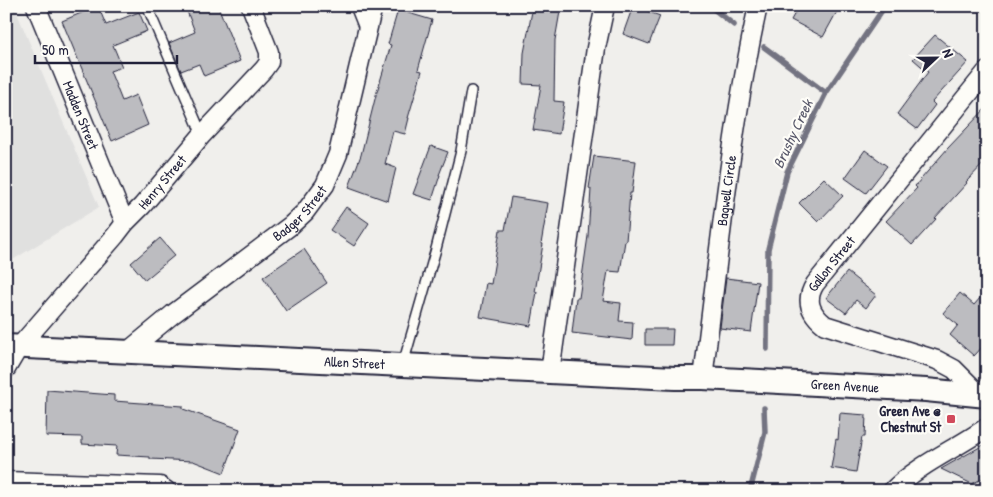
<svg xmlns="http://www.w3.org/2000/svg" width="993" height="497" font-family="'Patrick Hand',sans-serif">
<rect width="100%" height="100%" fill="#f0efec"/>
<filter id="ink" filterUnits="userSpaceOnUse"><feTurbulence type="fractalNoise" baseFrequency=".02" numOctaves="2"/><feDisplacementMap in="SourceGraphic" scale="10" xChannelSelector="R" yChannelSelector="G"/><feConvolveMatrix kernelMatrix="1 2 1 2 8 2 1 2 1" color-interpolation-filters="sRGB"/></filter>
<g filter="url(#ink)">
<path fill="#e0e0df" d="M6 6H14L99 207 6 264Z"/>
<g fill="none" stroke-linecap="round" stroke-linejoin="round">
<path stroke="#737381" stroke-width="5.5" d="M710 6 734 25
M764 47 826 93
M767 349 768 249 787 172 826 93 885 6
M750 491 765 432 764 408"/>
</g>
<path fill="#bcbcc0" stroke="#22223b" d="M98 6 106 25 139 12 147 31 113 45 122 67 110 71 122 101 136 95 148 125 112 141 62 21Z
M185 6H218L240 61 204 76 199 64 181 71 169 43 195 32Z
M533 6H561L555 40 554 101 564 102 559 134 533 130 541 85 523 84 524 53Z
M633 6 660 16 649 44 623 34Z
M799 6H840L823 37 791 20Z
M398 10 432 20 418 70 422 71 408 118H409L405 134 393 131 385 164 396 168 388 201 349 187 361 155 376 95 391 45 388 44Z
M935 35 968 62 932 102 935 105 917 129 897 114 928 72 913 59Z
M987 107V160L966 182 967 183 935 218 936 219 912 245 886 221 917 188 915 186 948 148Z
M431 146 448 152 439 175H440L432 200 413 194Z
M865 150 887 166 866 193 845 178Z
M594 156 636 161 632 193H630L626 241H625L620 272 608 271 603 301 621 303 619 321 633 322 632 340 572 333 576 298H579L588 236 591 189 589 188Z
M824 178 843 196 818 222 799 203Z
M511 197 548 203 541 244H543L535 292H537L531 326 480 317 486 283 491 284 500 230H505Z
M346 207 369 223 354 246 330 230Z
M160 238 175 255 145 280 131 263Z
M304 249 327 283 286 311 263 277Z
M847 272 876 295 866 308 856 300 846 313 826 298Z
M726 278 758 282 751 332 720 328Z
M987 290V342L974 356 950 335 958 325 943 313 960 293 974 305Z
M645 329H673L672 345H645Z
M47 390 114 395V401L183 406V409L240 429 224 473 193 461 150 459V457L116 455 117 446 82 444V437L46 436Z
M840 413 866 415 865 437H862L856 472 831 468 836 439 838 440Z
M987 443V476L972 484 941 469Z"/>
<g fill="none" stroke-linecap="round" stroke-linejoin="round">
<defs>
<path id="service" d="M147 6 202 135
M355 6 365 31
M403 364 436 249 461 151 471 91"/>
<g id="minor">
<path id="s1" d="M36 6 125 223"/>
<path id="s2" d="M127 352 173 314 290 226 305 212 325 185 338 154 373 6"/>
<path id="s3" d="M6 369 19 347 115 236 125 223 142 206 202 135 264 69 269 62V52L251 6"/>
<path d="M550 372 596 48 605 6"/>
<path id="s4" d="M703 378C719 254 731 128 758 6"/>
<path id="s5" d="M984 389 980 395 954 369 937 360 825 325C810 313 805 300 815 284L987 71"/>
<path d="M6 481 160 486 167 491"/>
<path d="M892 491C919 464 956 449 987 427"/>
</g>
<g id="tertiary">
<path id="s6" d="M6 346 675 378H703L926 390 987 396"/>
</g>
</defs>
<use href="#service" stroke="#22223b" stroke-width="12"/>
<use href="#minor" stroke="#22223b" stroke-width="21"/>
<use href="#tertiary" stroke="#22223b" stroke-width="26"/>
<use href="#service" stroke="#fdfcf7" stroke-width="9"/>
<use href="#minor" stroke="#fdfcf7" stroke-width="18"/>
<use href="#tertiary" stroke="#fdfcf7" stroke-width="22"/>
</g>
</g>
<rect fill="#d1495b" stroke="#fdfcf7" stroke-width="2" x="946" y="414" width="10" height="10" rx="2.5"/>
<g text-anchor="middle" stroke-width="4.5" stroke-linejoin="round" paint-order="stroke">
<g font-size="14" fill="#22223b" stroke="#fdfcf7">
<text dy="5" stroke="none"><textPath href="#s1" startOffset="118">Madden Street</textPath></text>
<text dy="5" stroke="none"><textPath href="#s3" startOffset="244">Henry Street</textPath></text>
<text dy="5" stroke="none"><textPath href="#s4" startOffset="189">Bagwell Circle</textPath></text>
<text dy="5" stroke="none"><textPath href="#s2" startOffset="222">Badger Street</textPath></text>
<text dy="5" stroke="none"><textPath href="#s5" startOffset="254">Gallon Street</textPath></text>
<text dy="5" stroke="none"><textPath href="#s6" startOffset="349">Allen Street</textPath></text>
<text dy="5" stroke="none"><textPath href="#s6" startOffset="840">Green Avenue</textPath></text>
</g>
<g font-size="14" font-weight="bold" fill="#22223b" stroke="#fdfcf7" text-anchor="end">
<text x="941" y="416">Green Ave @<tspan x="941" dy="16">Chestnut St</tspan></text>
</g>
<g font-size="15" font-style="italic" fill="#58586a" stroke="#fdfcf7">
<text transform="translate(793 134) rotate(-65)" y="5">Brushy Creek</text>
</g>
</g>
<rect width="993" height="497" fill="none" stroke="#fdfcf7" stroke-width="25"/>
<rect x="12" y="12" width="968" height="472" fill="none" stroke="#22223b" stroke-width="2" filter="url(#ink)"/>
<g transform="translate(936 58) rotate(68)" stroke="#fdfcf7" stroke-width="4" paint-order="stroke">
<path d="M0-4L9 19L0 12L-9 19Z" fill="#22223b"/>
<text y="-8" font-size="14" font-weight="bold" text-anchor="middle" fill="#22223b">N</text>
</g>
<path d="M35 55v8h142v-8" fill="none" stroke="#22223b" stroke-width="2.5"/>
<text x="42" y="55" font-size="15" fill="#22223b" stroke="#fdfcf7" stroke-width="4" paint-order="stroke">50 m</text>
</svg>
